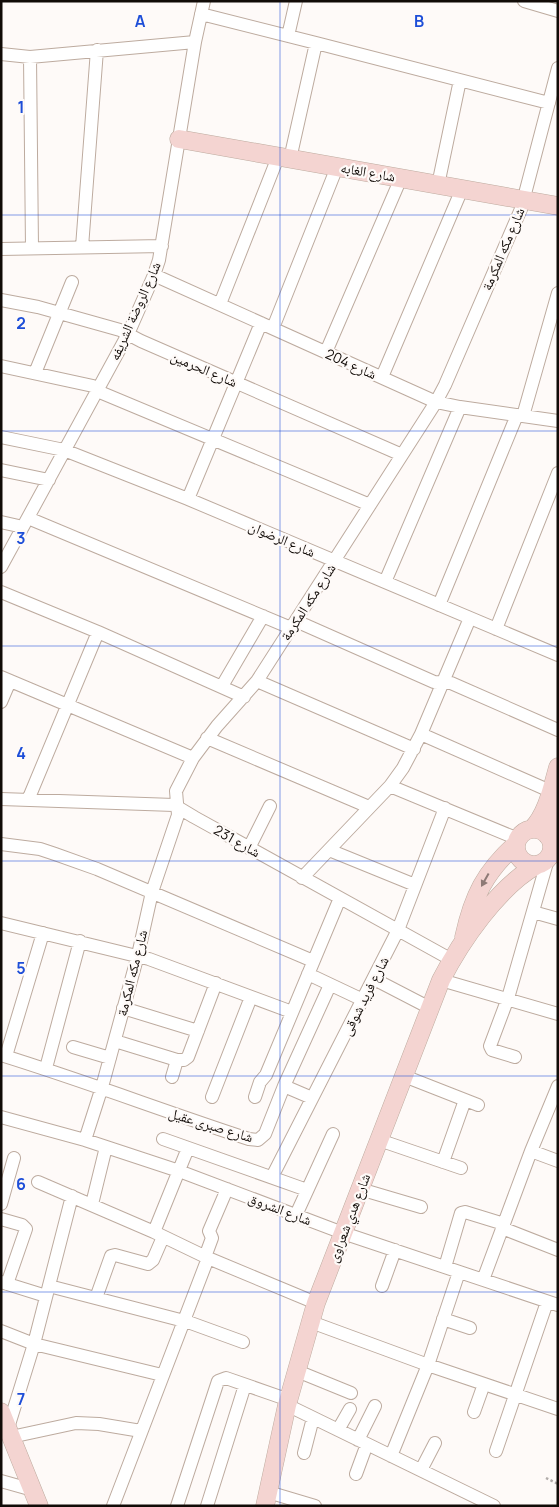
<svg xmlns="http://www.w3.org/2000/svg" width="559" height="1507" font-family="Manrope,'Noto Naskh Arabic',sans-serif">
<rect width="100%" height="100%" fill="#fefaf8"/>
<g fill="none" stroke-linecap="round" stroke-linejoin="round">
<defs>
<path id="street" d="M524 1 558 11
M201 14 316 43
M288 36 296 1
M1 54 30 57 195 42
M30 57 32 248
M290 159 316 43 549 103
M438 185 460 80
M82 247 97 50
M1 249 162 246
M154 275 436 402 460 407 558 421
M1 300 38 307 120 330 141 341 402 455
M220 304 278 157
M273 328 337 167
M326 352 401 178
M1 366 93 386 102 393 370 505
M35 373 72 282
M382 377 462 189
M523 416 558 293
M1 437 64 450 188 499 558 655
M1 470 49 480
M188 499 261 323
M28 518 291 628
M1 522 23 527
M1 567 128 334 154 275 159 260 195 42 204 1
M385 582 460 407
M1 592 98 632 244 697
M439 605 517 415
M296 621 434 682 451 683 558 730
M496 629 558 473
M1 677 193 758
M257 681 414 749
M222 686 263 616
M1 702 10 681
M421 734 550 791
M207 738 369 807
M390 786 518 839
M1 799 174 805 194 817 452 960
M28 800 98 632
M1 844 40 849 55 854 97 869 313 961
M249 848 270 806
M329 850 415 885
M302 878 390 786 403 768 421 734 470 618
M533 912 558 919
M1 923 149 959 292 1012
M308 974 363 1000
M374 979 430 1008
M441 980 558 1014
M123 1008 198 1031
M115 1041 177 1060H184L188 1057 216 983
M73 1047 110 1058
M1 1055C85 1081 166 1112 249 1139L258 1140 265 1134 284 1086 330 985
M6 1056 43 933
M515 1057 492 1050 490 1046 508 998 548 859
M46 1068 80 941
M404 1076 478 1105
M172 1077 177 1060
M284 1086 312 1098
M212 1097 251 997
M255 1097 260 1082 266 1075 340 898
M1 1117 85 1140 179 1171 343 1233 558 1305
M163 1139 307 1190
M85 1140 102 1087 138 955 152 892 178 815 176 791 193 758 217 726 257 681 436 402 445 385 521 209 558 68
M379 1140 461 1168
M531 1151 558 1161
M443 1162 465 1100
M272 1177 398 930 445 808
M38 1182 154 1232 208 1258 316 1303
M360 1189 421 1207
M1 1204 14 1158
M92 1204 106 1147
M296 1215 333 1134
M1 1219 22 1225 26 1229 7 1284
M502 1228 558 1250
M154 1232 188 1148
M205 1257 212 1238 209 1231 227 1189
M445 1267 461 1213 465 1212 504 1224
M483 1280 531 1151 558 1086
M1 1282 46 1296
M49 1286 188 1322 243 1342
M382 1286 395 1250
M96 1298 111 1256 115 1255 148 1264 153 1260 163 1237
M443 1319 470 1328
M311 1322 428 1365 558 1409
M1 1331 34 1344 162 1375
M297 1371 351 1393
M287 1405 494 1506
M474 1412 484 1384
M8 1428 34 1344 72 1196
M338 1430 350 1409
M11 1437 76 1423 99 1424 141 1431
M358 1440 375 1406
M496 1451 547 1302
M304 1453 313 1418
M391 1456 428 1365 459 1272
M421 1470 435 1443
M356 1474 367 1444
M1 1481 33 1490
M268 1492 315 1506
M113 1506 208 1258
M177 1506 218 1381 226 1378 289 1400
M207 1506 245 1385"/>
<path id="secondary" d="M179 139 558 206
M516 847a18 18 0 1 1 36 0a18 18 0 1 1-36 0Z
M532 829C547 814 552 788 558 767
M547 835 558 808
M464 937C473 896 485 872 516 844
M1 1412 39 1506
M265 1506 287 1405 316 1303 441 980C461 941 498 887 537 865"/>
</defs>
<use href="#street" stroke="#bdab9f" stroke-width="14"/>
<use href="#secondary" stroke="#bdab9f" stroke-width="19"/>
<path stroke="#b1acaa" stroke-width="2.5" stroke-dasharray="2.5 2.5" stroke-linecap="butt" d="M546 1478 558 1484"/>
<use href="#street" stroke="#fff" stroke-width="12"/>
<use href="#secondary" stroke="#f4d4d1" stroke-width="18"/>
</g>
<defs><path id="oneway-solid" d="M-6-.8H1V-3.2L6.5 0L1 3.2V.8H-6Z" transform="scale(1.25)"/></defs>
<use fill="#8e7a76" href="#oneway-solid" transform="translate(485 880) rotate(119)"/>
<path fill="none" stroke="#1d4ed8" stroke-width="1" stroke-opacity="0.55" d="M280 1V1506M1 215H558M1 431H558M1 646H558M1 861H558M1 1076H558M1 1292H558"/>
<g text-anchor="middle" stroke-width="4.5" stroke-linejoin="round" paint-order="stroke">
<g font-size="14" fill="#110b07" stroke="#fefaf8">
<text transform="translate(368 172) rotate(10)" y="5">شارع الغابه</text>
<text transform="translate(503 249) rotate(-67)" y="5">شارع مكه المكرمة</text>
<text transform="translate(135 311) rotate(-66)" y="5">شارع الروضة الشريفه</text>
<text transform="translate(351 364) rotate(24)" y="5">شارع 204</text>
<text transform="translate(204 369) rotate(23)" y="5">شارع الحرمين</text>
<text transform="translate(282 539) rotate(23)" y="5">شارع الرضوان</text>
<text transform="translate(308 602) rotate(-57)" y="5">شارع مكه المكرمة</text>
<text transform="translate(237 841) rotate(29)" y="5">شارع 231</text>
<text transform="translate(132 973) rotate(-76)" y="5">شارع مكه المكرمة</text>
<text transform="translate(365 996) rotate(-63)" y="5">شارع فريد شوقى</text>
<text transform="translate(211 1125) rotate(17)" y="5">شارع صبرى عقيل</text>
<text transform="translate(280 1209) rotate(21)" y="5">شارع الشروق</text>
<text transform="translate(349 1218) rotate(-69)" y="5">شارع هدي شعراوى</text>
</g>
</g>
<g font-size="16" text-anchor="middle" font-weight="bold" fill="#1d4ed8" stroke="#fefaf8" stroke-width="4.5" stroke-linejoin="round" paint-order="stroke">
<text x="140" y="27">A</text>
<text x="419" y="27">B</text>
<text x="21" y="113">1</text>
<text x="21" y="329">2</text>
<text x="21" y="544">3</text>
<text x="21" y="759">4</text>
<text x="21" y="974">5</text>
<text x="21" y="1190">6</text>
<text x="21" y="1405">7</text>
</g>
<rect width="559" height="1507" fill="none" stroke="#110b07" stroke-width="5"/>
</svg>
